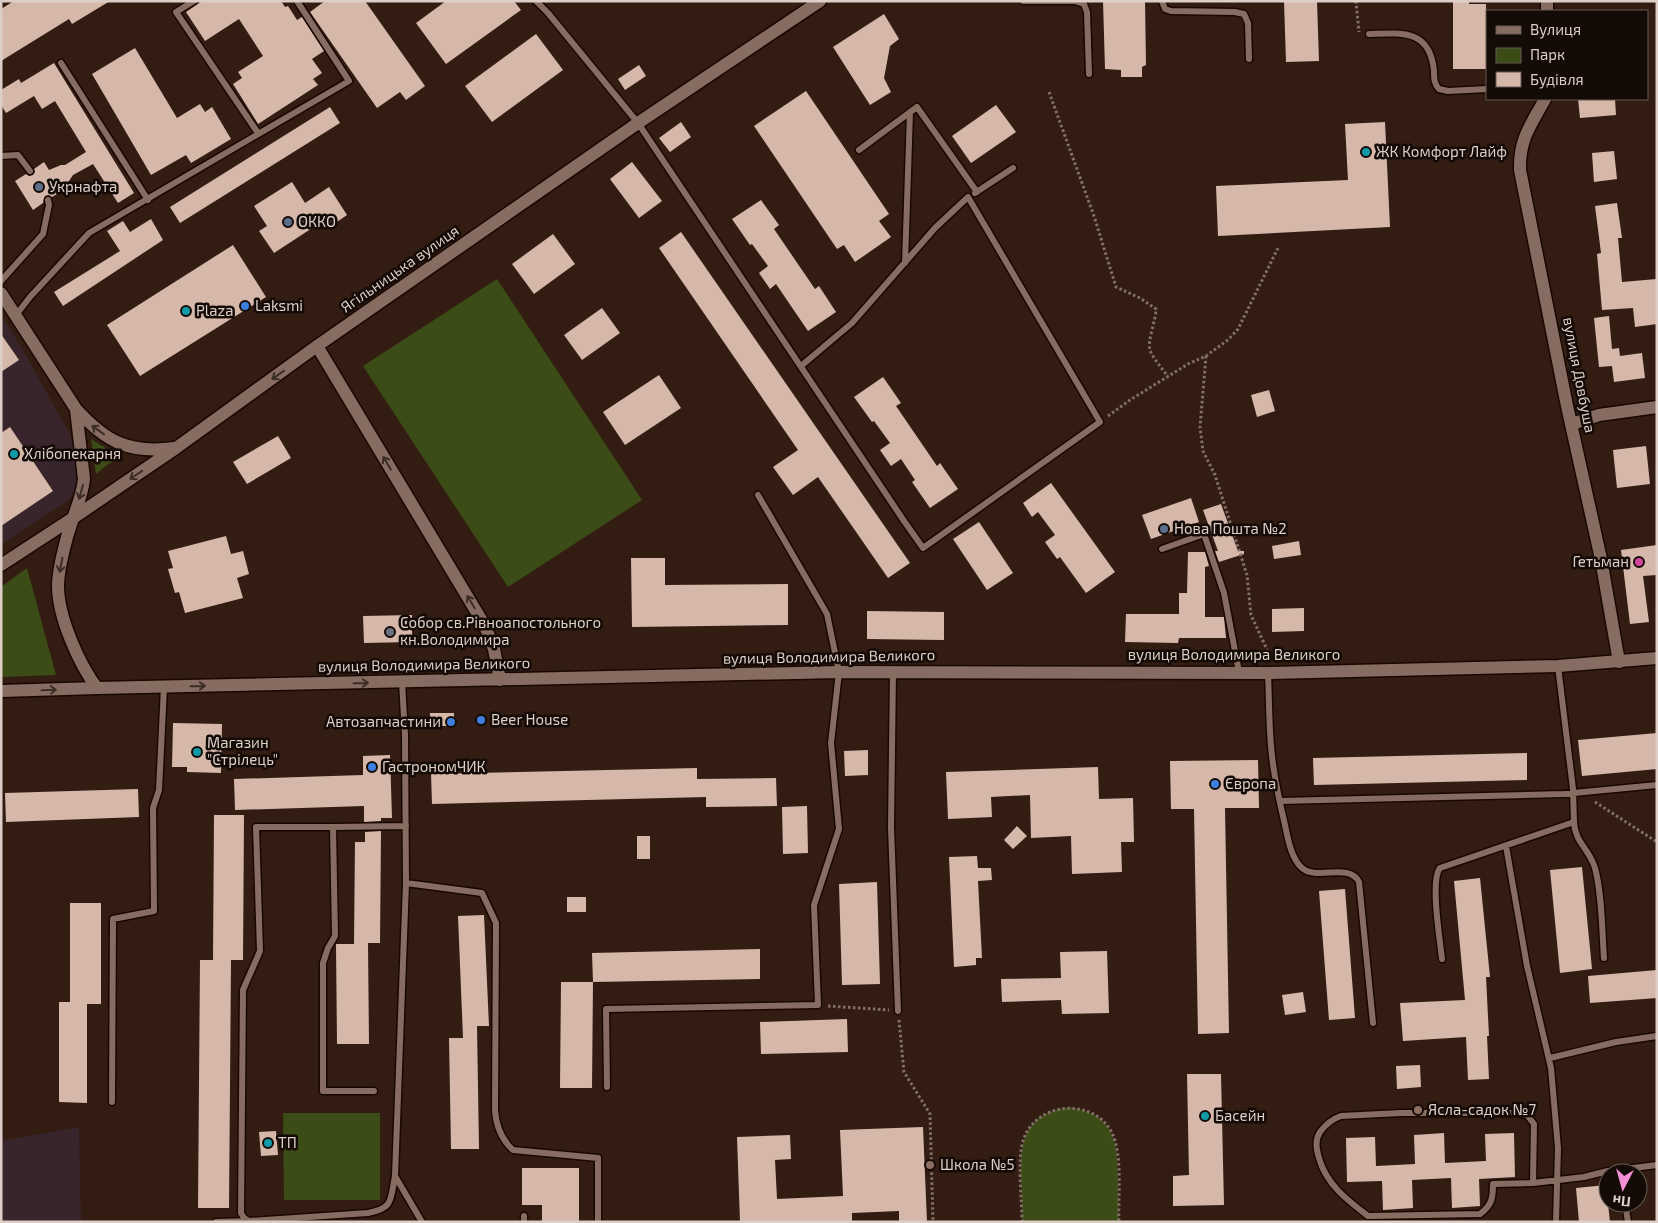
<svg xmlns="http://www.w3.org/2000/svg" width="1658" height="1223" font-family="'Exo 2',sans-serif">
<rect width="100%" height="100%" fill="#331d13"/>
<path fill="#37252b" d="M1 320 5 321 24 352 70 435 75 454 77 475 75 488 69 500 1 545Z
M79 1127 81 1222H1V1141Z"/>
<path fill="#3c4c16" d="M497 279 642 500 508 587 363 366Z
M91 439 122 458 108 464 96 474Z
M27 568 56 675 1 677V587Z
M1069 1107C1112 1114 1117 1136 1118 1176 1118 1191 1119 1206 1119 1222H1022C1022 1207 1022 1193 1021 1179 1020 1138 1024 1115 1069 1107Z
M283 1113H380V1200H284Z"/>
<path fill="#d6b8ab" d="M14 1H110L72 24 69 19 1 61V9Z
M202 1H281L285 7 288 6 297 20 302 17 324 51 312 59 322 73 313 79 318 85 258 124 233 84 242 78 238 72 263 56 239 19 205 41 186 12Z
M325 1H365L425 86 406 100 400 92 377 108 310 12Z
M446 1H514L521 10 446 64 416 23Z
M1103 1H1145L1146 65 1142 67V77H1121V70L1105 69Z
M1284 1H1317L1319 61 1286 62Z
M1453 1H1469V4H1486L1487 69H1453Z
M884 14 899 39 890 46 884 78 891 92 870 105 833 47Z
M536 34 563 70 492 122 465 86Z
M135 48 177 118 200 104 205 112 212 107 231 139 191 163 186 155 151 175 92 74Z
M54 63 134 193 118 203 93 164 73 175 69 181 60 187 62 191 52 197 49 195 45 196 43 203 33 210 15 181 26 174 29 176 33 175 35 172 34 169 44 162 49 170 61 165H65L86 152 55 101 42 109 34 96 6 113 1 105V90L19 79 21 83Z
M639 65 646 76 625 90 618 79Z
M806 91 889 214 879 221 891 237 855 262 844 245 837 249 754 126Z
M1578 99H1615L1616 115 1580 118Z
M996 105 1016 132 971 163 952 136Z
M330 107 340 123 180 223 170 207Z
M681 122 691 137 670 152 659 138Z
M1385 122 1390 227 1218 236 1216 186 1348 180 1345 124Z
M1614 151 1617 179 1594 182 1592 153Z
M632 162 662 201 639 218 610 179Z
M292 182 305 203 329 187 347 215 331 226 326 219 274 253 259 231 267 226 254 206Z
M761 200 779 225 774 229 815 289 819 286 836 312 808 331 776 284 770 289 759 273 768 266 752 244 750 245 732 219Z
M1617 203 1622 238H1618L1622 282 1657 279V324L1635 327 1633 308 1602 310 1597 254 1601 253 1595 206Z
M151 219 163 240 63 306 54 292 120 251 107 231 123 221 130 232Z
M681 232 910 563 888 578 818 477 793 495 773 467 798 450 659 248Z
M553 234 575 264 534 294 512 264Z
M233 245 266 297 140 376 107 325Z
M602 308 620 333 582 360 564 335Z
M1609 316 1612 349 1619 348 1620 356 1642 353 1645 378 1614 382 1612 366 1599 367 1594 318Z
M1 334 19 360 1 372Z
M659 375 681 408 625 445 603 412Z
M883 377 901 403 896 406 937 466 940 463 958 489 930 508 912 482 915 480 901 459 891 466 880 450 890 443 874 421 872 422 854 397Z
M1269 390 1275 411 1257 417 1251 395Z
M10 427 53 491 1 526V433Z
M278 436 291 458 247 484 233 462Z
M1646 446 1650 484 1617 488 1613 450Z
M1051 483 1115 572 1086 593 1060 557 1057 559 1045 542 1055 535 1038 512 1032 517 1023 503Z
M1191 498 1199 522 1151 539 1142 515Z
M1221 504 1238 551H1244V554L1219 562 1215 551H1218L1203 510Z
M979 522 1013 573 987 590 953 539Z
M226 536 231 554 243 551 249 574 237 578 243 598 185 613 179 592 175 593 168 569 173 568 168 551Z
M1299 541 1301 555 1274 559 1272 546Z
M1657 545V575L1643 576 1649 622 1630 624 1621 550Z
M1188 552H1205L1209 566 1205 567V617H1224L1226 638H1179L1178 643 1125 642 1126 614H1179V593H1187Z
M631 558H665V585L788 584V625L632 627Z
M1304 608V631L1272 632V609Z
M867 611 944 612V640L867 639Z
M412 615V642L364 643 363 616Z
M430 713H454V726H430Z
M173 723 222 724 221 773 187 772V767H172Z
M1657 733V769L1582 776 1578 740Z
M868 750V775L845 776 844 751Z
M1527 753V780L1314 785 1313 758Z
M390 755 392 818H381V821L364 822V806L235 810 234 779 363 775V756Z
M1258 760 1259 808H1225L1229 1033 1198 1034 1194 809H1171L1170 761Z
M1098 767 1099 799 1133 798 1134 842H1121L1122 872 1072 874 1071 836 1031 838 1030 795 991 797 992 817 948 819 946 772Z
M697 768V779L776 778 777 806 706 807V797L432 804 431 774Z
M138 789 139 817 6 822 5 793Z
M807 806 808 853 783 854 782 807Z
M214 815H244L243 960H231L229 1208H198L200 960H213Z
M1017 826 1027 836 1013 849 1004 840Z
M381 831 380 943H368L369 1044H337L336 944H354L355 842H365V832Z
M637 836H650V859H637Z
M977 856 978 868H991L992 880 978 881 982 958H976V965L954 967 949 857Z
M1582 867 1592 969 1560 973 1550 870Z
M1480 878 1490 977H1486L1489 1036H1487L1489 1079 1468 1080 1466 1037 1403 1041 1400 1003 1465 1000 1454 881Z
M877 882 880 984 842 985 839 884Z
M1345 889 1355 1018 1329 1020 1319 891Z
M567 897H586V912H567Z
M70 903H101V1004H87V1103L59 1102V1002H70Z
M484 915 489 1026H477L479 1149H451L449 1038H463L458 916Z
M760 949V979L593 982 592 953Z
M1107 951 1109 1013 1062 1014 1061 1000 1002 1002 1001 979 1061 978 1060 952Z
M1657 970V998L1590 1003 1588 976Z
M561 982H593L592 1088H560Z
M1303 992 1306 1012 1285 1015 1282 995Z
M847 1019 848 1052 761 1054 760 1022Z
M1420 1065 1421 1087 1397 1089 1396 1066Z
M1187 1074H1221L1224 1205 1173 1206V1176L1189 1175Z
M923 1127 927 1222H899V1211L852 1213V1222H740L737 1137 790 1135 791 1159 775 1160 777 1199 843 1196 840 1130Z
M276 1131 278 1155 261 1156 259 1132Z
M1444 1133 1445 1163 1486 1161 1485 1134 1514 1133 1515 1177 1479 1179 1480 1206 1452 1208 1451 1178 1412 1180 1413 1208 1383 1210 1382 1181 1347 1182 1346 1138 1375 1137 1376 1166 1415 1164 1414 1135Z
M522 1168H579V1222H542V1205H522Z
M1606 1185 1610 1222H1579L1576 1188Z"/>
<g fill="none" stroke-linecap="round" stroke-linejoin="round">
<defs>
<path id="service" d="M194 1 176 12 258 133
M536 1 548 13 638 123 904 521 923 548 1100 422 968 197 935 228 852 323 801 366
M1023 1H1075L1084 4 1087 12 1089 74
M1162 1 1165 9 1171 11 1235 12 1244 14 1248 23 1249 59
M1369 34C1402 33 1430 29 1434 71 1434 78 1434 84 1439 89L1448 91 1487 89
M61 63 148 200
M859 150 917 107 977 192
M1 156 18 155 30 171
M975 193 1013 168
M905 263 910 112
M1 281 43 234 49 205 48 200
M16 315 30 297 89 233 349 81 297 1
M1162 549 1204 534 1224 593 1239 672
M893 672 891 828 898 1011
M1268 673C1269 697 1269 722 1271 746 1273 772 1279 800 1285 825 1288 839 1291 858 1302 868 1317 881 1349 862 1359 882L1373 1023
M402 682 405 735 406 883 395 1176 422 1222
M1280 801 1563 794 1657 785
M1574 822C1575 843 1589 848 1595 868 1602 894 1602 930 1604 958
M340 827H256L260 951 243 990 241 1213 244 1218 249 1221 368 1213C394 1208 390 1200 395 1176
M1506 846 1527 966 1551 1068 1558 1148 1556 1222
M406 883 482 893 496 923 495 1110C496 1126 501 1139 513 1150L598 1158V1222
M1442 959C1440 940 1430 880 1440 868L1574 822 1573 789 1558 666
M1550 1058 1616 1042 1657 1036
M607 1087 606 1009 818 1005 814 905 839 829 831 743 839 672 827 614 758 495
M374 1091H323V963L328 948 335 936 333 827 406 826
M112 1102 113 919 154 911 153 808 159 790 164 687
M1625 1173V1169L1657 1165
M1533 1183 1493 1184C1493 1198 1492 1205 1480 1214L1368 1216C1347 1200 1326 1184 1319 1158 1316 1148 1315 1140 1320 1132 1326 1124 1332 1119 1341 1116L1401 1113H1517L1527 1115 1534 1124 1533 1183 1584 1177 1608 1171 1625 1169
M1625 1203 1628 1222
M216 1222 248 1221
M524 1222V1216"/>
<path id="minor" d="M1547 1V11
M1545 99C1531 125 1519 139 1520 170L1567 406 1601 559 1619 662
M1572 424 1599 415 1657 407"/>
<path id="tertiary" d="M1 565 73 518
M1 691 97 688"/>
<path id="secondary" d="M1 293 76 409C106 442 129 454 174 448
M317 346 485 626 494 649 500 680
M76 409 84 479C82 499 72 518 67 537 63 553 58 570 58 586 58 617 79 664 97 688L839 672 1268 673 1558 666 1657 658
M73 518 176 448 317 346 638 123 820 1"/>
</defs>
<use href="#service" stroke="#1a0701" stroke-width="9"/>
<use href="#minor" stroke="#1a0701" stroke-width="15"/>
<use href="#tertiary" stroke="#1a0701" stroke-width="15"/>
<use href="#secondary" stroke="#1a0701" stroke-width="15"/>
<path stroke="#837068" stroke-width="3" stroke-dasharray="2.5 2.5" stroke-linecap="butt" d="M1356 1 1359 32
M1049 92 1094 216 1116 287 1140 298 1156 309C1156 321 1147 340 1150 350 1153 359 1163 369 1168 377
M1206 356 1200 427 1203 451 1215 475 1247 575 1251 615 1269 654
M1108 416 1130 400 1188 364 1206 356 1229 339 1238 329 1279 246
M1595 802 1657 842
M828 1006 889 1010
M899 1020 904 1072 930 1114 933 1222
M1022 1222C1022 1201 1017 1160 1023 1141 1036 1098 1103 1097 1115 1141 1122 1165 1118 1197 1119 1222"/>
<use href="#service" stroke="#876d61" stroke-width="6"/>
<use href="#minor" stroke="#876d61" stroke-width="12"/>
<use href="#tertiary" stroke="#876d61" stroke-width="12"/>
<use href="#secondary" stroke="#876d61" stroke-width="12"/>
</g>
<defs><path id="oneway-shaft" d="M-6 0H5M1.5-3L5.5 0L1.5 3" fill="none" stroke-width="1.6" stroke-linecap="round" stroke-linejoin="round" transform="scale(1.25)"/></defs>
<g stroke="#3c2d26">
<use href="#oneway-shaft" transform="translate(278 375) rotate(144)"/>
<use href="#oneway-shaft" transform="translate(98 430) rotate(-144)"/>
<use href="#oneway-shaft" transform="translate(387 463) rotate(-121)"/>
<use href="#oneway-shaft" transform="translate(136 475) rotate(146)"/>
<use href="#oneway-shaft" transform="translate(81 492) rotate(106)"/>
<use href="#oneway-shaft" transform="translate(61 565) rotate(101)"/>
<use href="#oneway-shaft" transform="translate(471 602) rotate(-121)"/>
<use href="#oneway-shaft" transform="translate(361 683) rotate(-1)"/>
<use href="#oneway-shaft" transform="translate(198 686) rotate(-1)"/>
<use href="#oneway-shaft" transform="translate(49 690) rotate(-2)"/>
</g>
<g fill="#0f9aa8" stroke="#140a06" stroke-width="2">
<circle cx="1366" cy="152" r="5"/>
<circle cx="186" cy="311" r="5"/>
<circle cx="14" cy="454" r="5"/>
<circle cx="197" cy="752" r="5"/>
<circle cx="1205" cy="1116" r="5"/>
<circle cx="268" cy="1143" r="5"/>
</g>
<g fill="#5c6f8a" stroke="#140a06" stroke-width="2">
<circle cx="39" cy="187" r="5"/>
<circle cx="288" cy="222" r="5"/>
<circle cx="1164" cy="529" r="5"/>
</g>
<g fill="#3f7fe0" stroke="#140a06" stroke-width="2">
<circle cx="245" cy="306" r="5"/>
<circle cx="481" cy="720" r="5"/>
<circle cx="451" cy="722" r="5"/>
<circle cx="372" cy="767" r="5"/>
<circle cx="1215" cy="784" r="5"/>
</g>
<circle fill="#d1479c" stroke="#140a06" stroke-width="2" cx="1639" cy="562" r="5"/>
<circle fill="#6b7280" stroke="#140a06" stroke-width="2" cx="390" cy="632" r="5"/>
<g fill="#8d6e63" stroke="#140a06" stroke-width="2">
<circle cx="1418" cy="1110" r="5"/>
<circle cx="930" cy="1165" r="5"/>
</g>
<g text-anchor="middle" stroke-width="5" stroke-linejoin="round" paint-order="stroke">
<g font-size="15" fill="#ddcec7" stroke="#140a06" text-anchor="start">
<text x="1376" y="157">ЖК Комфорт Лайф</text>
<text x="49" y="192">Укрнафта</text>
<text x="298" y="227">ОККО</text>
<text x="255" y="311">Laksmi</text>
<text x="196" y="316">Plaza</text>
<text x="24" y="459">Хлібопекарня</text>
<text x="1174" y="534">Нова Пошта №2</text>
<text x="1629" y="567" text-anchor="end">Гетьман</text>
<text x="400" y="628">Собор св.Рівноапостольного<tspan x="400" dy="17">кн.Володимира</tspan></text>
<text x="491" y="725">Beer House</text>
<text x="441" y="727" text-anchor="end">Автозапчастини</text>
<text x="207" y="748">Магазин<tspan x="207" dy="17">"Стрілець"</tspan></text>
<text x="382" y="772">ГастрономЧИК</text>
<text x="1225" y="789">Європа</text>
<text x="1428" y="1115">Ясла-садок №7</text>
<text x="1215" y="1121">Басейн</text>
<text x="278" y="1148">ТП</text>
<text x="940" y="1170">Школа №5</text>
</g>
<g font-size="15" fill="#ddcec7" stroke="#140a06">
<text transform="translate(400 269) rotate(-35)" y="5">Ягільницька вулиця</text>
<text transform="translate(1579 375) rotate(79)" y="5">вулиця Довбуша</text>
<text x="1234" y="660">вулиця Володимира Великого</text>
<text transform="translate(829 657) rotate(-1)" y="5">вулиця Володимира Великого</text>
<text transform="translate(424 665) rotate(-1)" y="5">вулиця Володимира Великого</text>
</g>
</g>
<rect width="1658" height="1223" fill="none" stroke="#ddcec7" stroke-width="5"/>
<rect x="1486" y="10" width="162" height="90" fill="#140a06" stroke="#645853"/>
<rect x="1496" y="26" width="25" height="8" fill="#876d61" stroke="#645853"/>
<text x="1530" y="35" font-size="15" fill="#ddcec7">Вулиця</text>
<rect x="1496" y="48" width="25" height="15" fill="#3c4c16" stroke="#645853"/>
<text x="1530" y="60" font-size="15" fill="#ddcec7">Парк</text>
<rect x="1496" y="72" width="25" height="15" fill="#d6b8ab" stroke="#645853"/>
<text x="1530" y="85" font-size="15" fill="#ddcec7">Будівля</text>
<g transform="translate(1623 1188) rotate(186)"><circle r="24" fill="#140a06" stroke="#645853"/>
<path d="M0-4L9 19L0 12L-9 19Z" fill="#f491d4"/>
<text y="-8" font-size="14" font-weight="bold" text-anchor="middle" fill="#ddcec7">Пн</text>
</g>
</svg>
